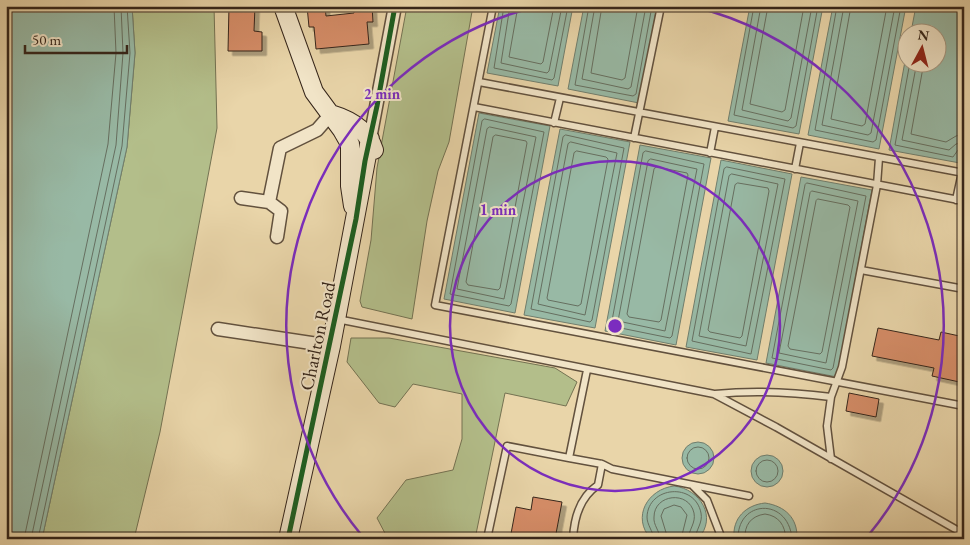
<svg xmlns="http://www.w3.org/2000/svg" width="970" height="545" font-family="'EB Garamond',serif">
<defs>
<filter id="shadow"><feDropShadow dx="4.5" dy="4.5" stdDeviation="0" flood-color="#0004"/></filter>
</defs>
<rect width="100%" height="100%" fill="#e9d5a9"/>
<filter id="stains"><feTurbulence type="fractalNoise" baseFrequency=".004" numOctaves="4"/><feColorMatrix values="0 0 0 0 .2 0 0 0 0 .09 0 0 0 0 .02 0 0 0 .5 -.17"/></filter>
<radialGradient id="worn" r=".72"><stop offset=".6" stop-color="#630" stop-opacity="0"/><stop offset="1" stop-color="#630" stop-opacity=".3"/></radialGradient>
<path fill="#b3be8a" stroke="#747252" d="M132 6H214L217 128 160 432 134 539H42L127 147 135 53Z
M407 6H473L449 142 438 171 427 221 412 319 362 307 360 301 371 240 377 168Z
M351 338H389L555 368 577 382 566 406 505 393 475 539H388L377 518 406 480 453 470 462 439V394L413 384 395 407 379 403 347 362Z"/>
<path fill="#98b9a5" stroke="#707e6d" d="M6 6H132L135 53 127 147 42 539H6Z
M500 6H573L558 86 487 73Z
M584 6H657L639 103 568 89Z
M750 6H823L799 134 728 121Z
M833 6H906L879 149 808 135Z
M916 6H964V141L960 163 889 150 907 50 908 62H938V32H911Z
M479 113 550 126 515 313 444 299Z
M560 129 630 142 595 328 524 315Z
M640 145 711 158 676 345 605 331Z
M721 160 792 174 757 360 686 347Z
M801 177 872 190 837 377 766 363Z
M682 458a16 16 0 1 1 32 0a16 16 0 1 1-32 0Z
M751 471a16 16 0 1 1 32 0a16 16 0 1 1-32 0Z
M674 486C700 489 718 517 698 539H651C631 517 648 489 674 486Z
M765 503C785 506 798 518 797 539H734C732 518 746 505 765 503Z"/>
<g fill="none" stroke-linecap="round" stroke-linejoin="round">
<path stroke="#666f60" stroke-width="1" d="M504 6 494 68 552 80 554 78 568 6
M510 6 501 63 547 73 549 71 562 6
M518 6 509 57 541 64 543 62 554 6
M589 6 575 85 633 96 636 94 652 6
M595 6 582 79 628 89 631 87 646 6
M602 6 591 73 622 80 625 78 638 6
M754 6 734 115 793 128 796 126 818 6
M761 6 742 110 788 121 791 118 812 6
M768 6 750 104 782 112 785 110 804 6
M837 6 815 130 873 142 876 140 901 6
M844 6 822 125 868 135 871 133 895 6
M851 6 831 119 862 126 865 124 887 6
M910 62 895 145 953 157 958 150 964 148
M917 62 902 140 949 150 956 144 964 142
M924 62 911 134 946 142 956 136 964 134
M485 119 544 132 511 304 509 306 450 294 482 121Z
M490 127 536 137 504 299 457 289 487 129Z
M496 135 526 141 527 143 500 288 498 290 468 285 466 282 493 137Z
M566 135 624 148 592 320 590 322 531 309 563 137Z
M571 142 617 153 585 315 538 304 568 144Z
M577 151 606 157 608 159 581 304 578 306 548 300 547 298 574 153Z
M646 151 704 164 672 336 670 338 611 326 643 153Z
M651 159 697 169 665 331 618 321 648 161Z
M657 167 687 173 688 175 661 320 659 322 629 317 627 314 654 169Z
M727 167 785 179 751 354 692 341 724 169Z
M732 174 778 184 746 346 699 336 729 176Z
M738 183 768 188 769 191 742 336 740 338 710 332 708 330 735 185Z
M807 183 866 196 833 368 831 370 772 358 805 185Z
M812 191 858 201 826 363 779 353 810 193Z
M818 199 848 205 850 207 822 352 820 354 790 349 788 346 816 201Z
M687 458a11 11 0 1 1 22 0a11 11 0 1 1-22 0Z
M756 471a11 11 0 1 1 22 0a11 11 0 1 1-22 0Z
M24 539 108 144 116 53 114 6
M31 539 116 145 123 53 121 6
M38 539 122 146 130 53 127 6
M654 539C653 531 647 525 647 517 648 486 695 482 701 513 703 523 696 529 695 539
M660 539C660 531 653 525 654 517 654 494 689 490 694 513 696 523 689 529 688 539
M668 539 661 516 664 509 674 505 681 507 687 515 681 539
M738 539C737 499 789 497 792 539
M745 539C744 525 751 516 765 514 779 516 785 525 786 539"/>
</g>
<path fill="#d68d68" stroke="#35251a" filter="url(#shadow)" d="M229 6H255L254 31 262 32V51H228Z
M307 6H325L326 16 354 13V6H372L373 22H367L369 44 316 49 314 27H309Z
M878 328 939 340 941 332 964 337V383L932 376 934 368 872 356Z
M849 393 879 399 876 417 846 411Z
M533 497 562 502 555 539H510L516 507 531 510Z"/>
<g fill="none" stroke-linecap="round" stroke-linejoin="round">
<defs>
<path id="lane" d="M493 6 435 305 964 406
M479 82 964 173
M474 107 964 201
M554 123 560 98
M634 138 661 6
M710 153 715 127
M795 169 800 143
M956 200 964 163
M861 270 964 289
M337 319 714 394 776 427 964 534
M715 394C754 390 793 392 831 397
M569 458 602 464 598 485C580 497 574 518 573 539
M831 459 827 426 831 397 842 367 877 185 879 158
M602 464 612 469 749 496
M692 485 707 500 722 539
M487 539 507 446 569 458 587 370"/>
<path id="street" d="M370 139 395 6
M241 198 269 202
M277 237 281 211 269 202 280 148 317 130 331 114
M218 329 331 346"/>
<path id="secondary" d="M283 6 314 92 342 130 350 144V186L353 206
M331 114C351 120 368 130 374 150
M288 539 331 346 370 139"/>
</defs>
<use href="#lane" stroke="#62513e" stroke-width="9"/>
<use href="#street" stroke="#62513e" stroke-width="15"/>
<use href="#secondary" stroke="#35251a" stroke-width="20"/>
<use href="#lane" stroke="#f1e4c7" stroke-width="6"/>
<use href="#street" stroke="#f1e4c7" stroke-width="12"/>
<use href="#secondary" stroke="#f1e4c7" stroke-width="18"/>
<defs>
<path id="cycleway" d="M288 539 356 219 365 161 377 106 395 6"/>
</defs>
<use href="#cycleway" stroke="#f1e4c7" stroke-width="8"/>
<use href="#cycleway" stroke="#1b5e20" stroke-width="5"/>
</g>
<g fill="none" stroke="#7b2cbf" stroke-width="2.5">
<circle cx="615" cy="326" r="165"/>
<path d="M363 537A329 329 0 0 1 535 7M695 7A329 329 0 0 1 867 537"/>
</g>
<g text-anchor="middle" stroke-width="4" stroke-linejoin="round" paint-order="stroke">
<g font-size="19" fill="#35251a" stroke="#f1e4c7">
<text transform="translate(317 336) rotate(-78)" y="7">Charlton Road</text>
</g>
</g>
<circle cx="615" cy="326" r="8" fill="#7b2cbf" stroke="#f1e4c7" stroke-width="2.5"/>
<g font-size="15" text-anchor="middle" font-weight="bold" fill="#7b2cbf" stroke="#f1e4c7" stroke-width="4" stroke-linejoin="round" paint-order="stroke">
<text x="382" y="99">2 min</text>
<text x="498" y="215">1 min</text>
</g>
<rect width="970" height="545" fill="none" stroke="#e9d5a9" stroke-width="25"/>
<rect x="8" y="8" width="955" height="530" fill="none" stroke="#35251a" stroke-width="2.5"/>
<rect x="12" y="12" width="945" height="520" fill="none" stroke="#35251a"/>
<g transform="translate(922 48) rotate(7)"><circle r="24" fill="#f1e4c7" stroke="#a69882"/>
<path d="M0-4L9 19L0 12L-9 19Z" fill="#8f2418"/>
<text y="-8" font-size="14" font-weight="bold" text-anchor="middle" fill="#35251a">N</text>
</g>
<path d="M25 45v8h102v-8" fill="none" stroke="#35251a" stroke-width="2.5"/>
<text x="32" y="45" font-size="15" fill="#35251a" stroke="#f1e4c7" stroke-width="4" paint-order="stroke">50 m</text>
<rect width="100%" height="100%" filter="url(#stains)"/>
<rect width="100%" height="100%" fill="url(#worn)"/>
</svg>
